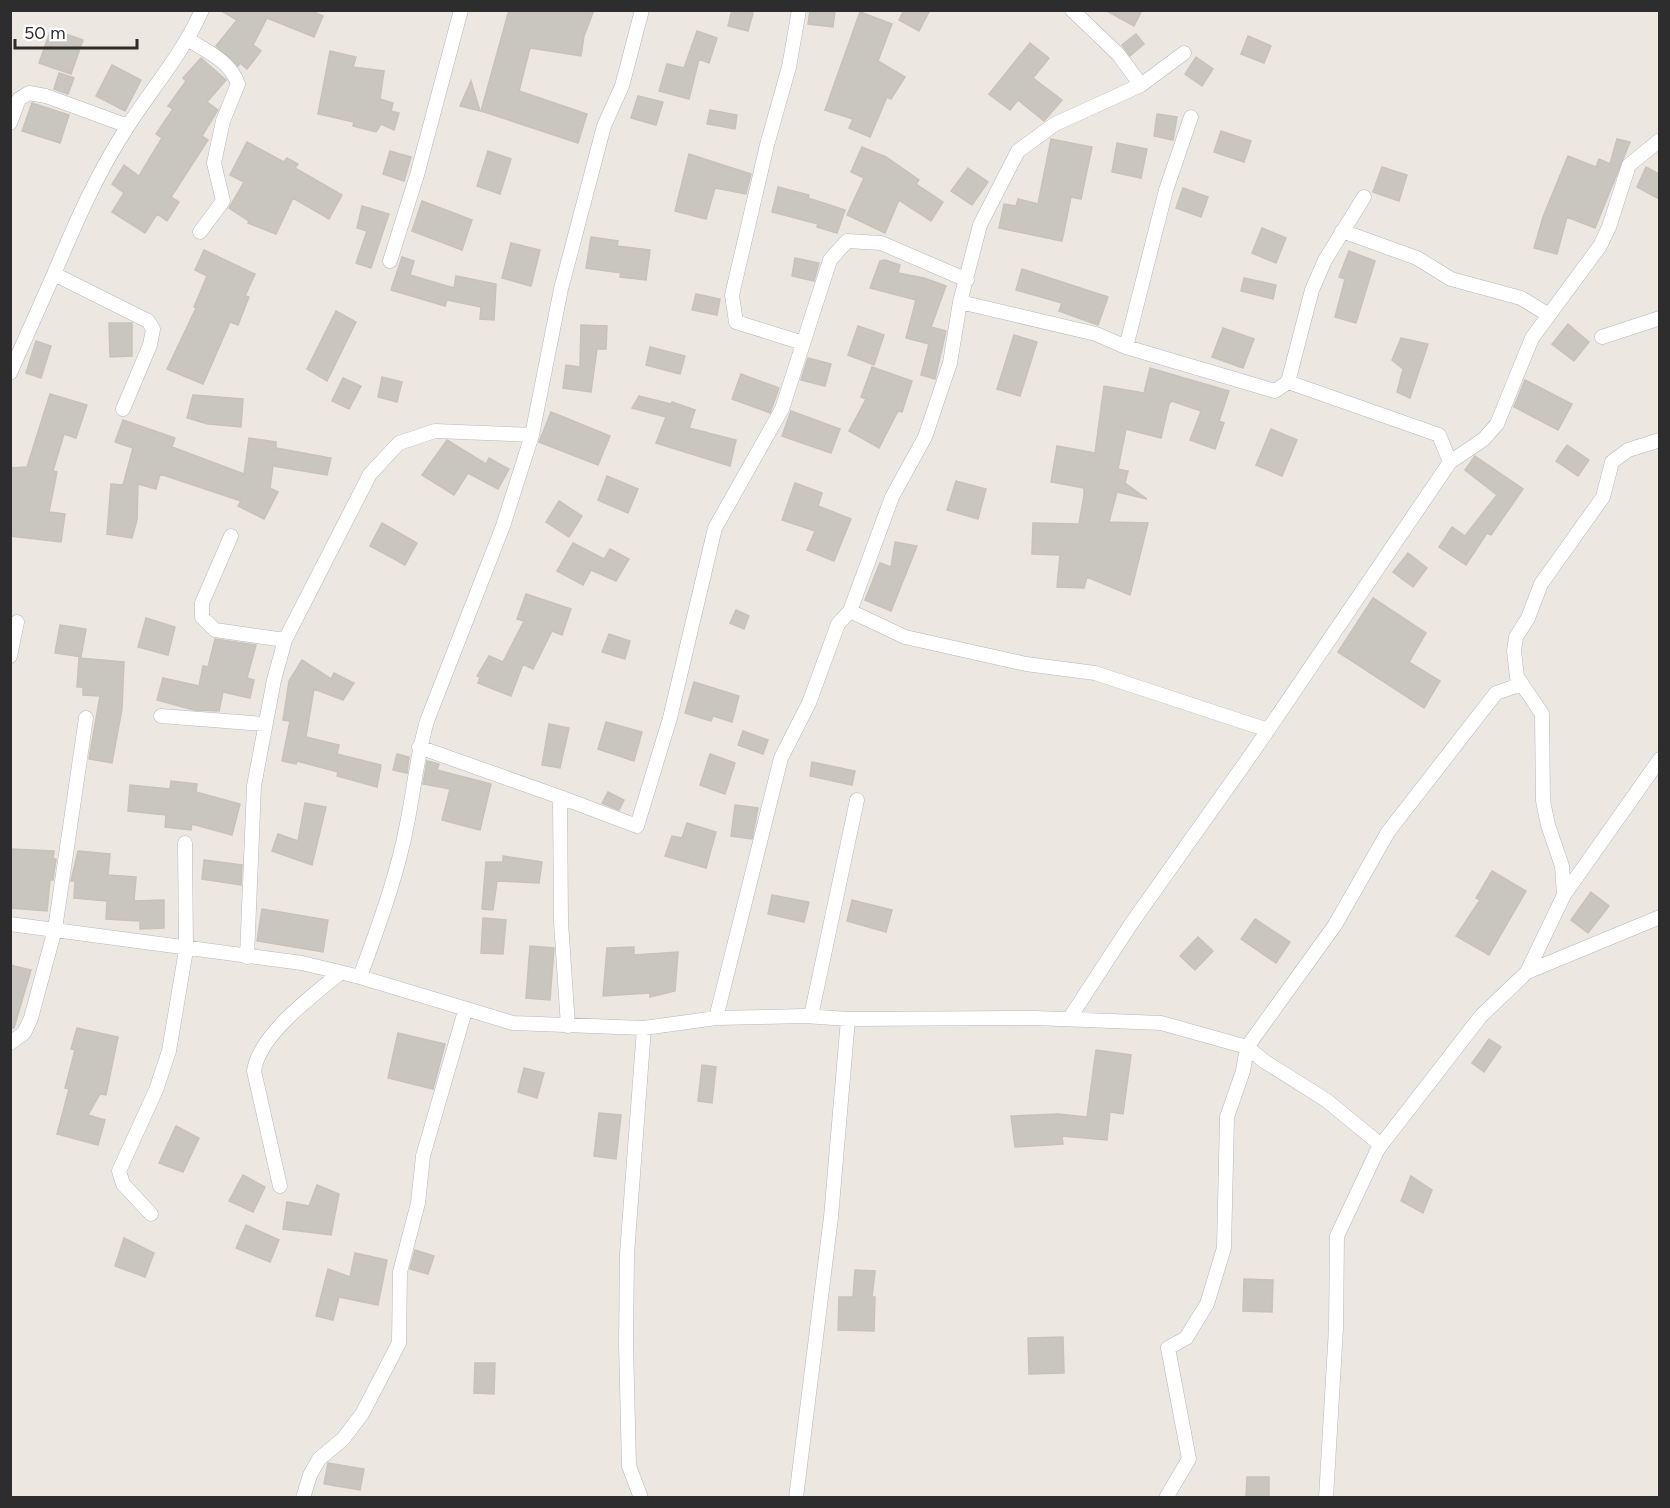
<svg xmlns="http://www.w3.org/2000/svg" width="1670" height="1508" font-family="Figtree,sans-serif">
<rect width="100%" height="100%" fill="#ede7e1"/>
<path fill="#c9c5bf" stroke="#c8c2ba" stroke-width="1.5" d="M220 10H310L323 16 314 37 267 18 253 45 261 51 247 69 240 63 238 66 216 46 237 20Z
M509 10H594L584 36 581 56 530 48 519 91 587 114 578 143 481 111Z
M732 10 753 13 748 31 728 26Z
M810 10H835L833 27 808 24Z
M904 10H930L919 31 899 20Z
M1105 10H1142L1134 26Z
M860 12 892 24 878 61 905 77 891 99 887 97 870 137 849 128 853 119 825 110Z
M51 29 83 40 71 74 39 63Z
M697 31 717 38 709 63 699 59 689 99 659 91 667 64 684 68Z
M1136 34 1144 44 1130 56 1122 45Z
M1248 36 1271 46 1264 63 1241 54Z
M1030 43 1049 58 1033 78 1062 100 1044 121 1018 100 1010 110 989 94Z
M330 51 356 57 353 67 384 71 380 99 393 103 391 111 399 113 394 130 381 124 376 132 353 126 354 122 318 114Z
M1196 57 1213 69 1202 86 1185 74Z
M201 58 226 80 207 102 218 110 202 136 208 140 171 197 179 202 167 221 157 214 145 233 112 212 124 193 112 184 124 165 139 176 162 138 156 134 173 109 168 106 186 81 183 78Z
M112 65 141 80 125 111 96 96Z
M59 73 74 78 68 94 54 89Z
M471 81 480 111 460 106Z
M638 96 663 102 656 125 631 118Z
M32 103 69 115 60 143 22 131Z
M710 110 737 115 735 129 707 124Z
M1157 114 1177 117 1173 140 1154 136Z
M1221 131 1251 141 1244 162 1214 152Z
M1051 139 1092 147 1081 199 1071 197 1062 241 999 228 1004 204 1016 206 1018 199 1038 204Z
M1617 139 1630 142 1595 228 1567 217 1557 254 1534 248 1543 217 1568 156 1596 167 1599 159 1610 164Z
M247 142 284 162 287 158 298 164 295 168 342 195 329 219 293 198 276 234 248 223 249 221 229 208 244 182 230 175Z
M1117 143 1147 149 1141 178 1112 172Z
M862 147 886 157 919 180 916 184 943 202 931 221 899 200 885 233 847 215 864 178 851 172Z
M390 151 411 157 404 181 383 174Z
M488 151 511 159 500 194 477 186Z
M689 154 751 174 746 194 715 188 706 219 675 211Z
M1382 167 1407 175 1399 201 1373 192Z
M1646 167 1659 174V199L1637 187Z
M968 168 988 182 972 205 951 191Z
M778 187 809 195 808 198 845 210 837 233 817 227 818 224 772 212Z
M1183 188 1208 197 1201 217 1176 208Z
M422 201 472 220 462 250 412 231Z
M362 206 389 214 371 268 356 263 367 231 357 228Z
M1262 228 1286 238 1276 263 1252 253Z
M591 237 618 241 617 246 650 250 646 280 620 277 621 273 586 268Z
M511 243 540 250 531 286 502 278Z
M204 250 255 274 245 296 249 297 238 325 230 322 203 384 167 369 196 308 194 307 207 276 195 270Z
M1349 251 1375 261 1356 323 1335 317 1345 279 1339 277Z
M402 257 414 261 410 275 454 288 456 276 496 284 494 320 480 319 481 307 447 300 445 306 391 290Z
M795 258 819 263 814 281 792 276Z
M885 260 900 265 898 273 924 278 946 286 931 327 946 331 935 379 921 375 929 344 906 338 916 300 870 288 880 261Z
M1022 269 1108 297 1098 325 1059 311 1062 303 1016 290Z
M1244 278 1276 285 1273 299 1241 291Z
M696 294 720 299 717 315 692 310Z
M336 311 356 322 327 381 307 369Z
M109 323H132V356L110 357Z
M1568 324 1589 342 1574 361 1552 344Z
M581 325 607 326 606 349H597L591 392 563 388 566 365 580 367Z
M858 326 884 335 874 365 848 355Z
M1223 328 1254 339 1243 368 1212 357Z
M1014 335 1037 342 1020 396 997 389Z
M1401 338 1428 344 1410 398 1397 392 1403 369 1392 360Z
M36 341 51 346 41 378 26 373Z
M650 347 685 356 680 374 646 365Z
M808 358 831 364 825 386 801 380Z
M872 367 912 381 902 412 898 411 879 448 849 431 866 399 861 397Z
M1150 368 1229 391 1219 421 1224 423 1215 449 1190 440 1201 411 1172 401 1169 404 1161 438 1126 429 1118 469 1128 471 1125 483 1147 499 1117 492 1109 522 1148 523 1130 595 1087 577 1084 588 1057 587 1060 555 1032 554 1033 523 1079 524 1084 495V488L1051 482 1057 446 1095 453 1104 386 1144 393Z
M741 374 779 388 770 413 732 399Z
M382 377 402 382 397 402 378 397Z
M343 378 361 386 349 409 332 401Z
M1525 380 1572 404 1558 430 1514 407Z
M50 394 87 405 76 438 64 434 53 471 57 472 49 512 65 514 61 542 10 536V468L27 467Z
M193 395 243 399 241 427 208 424 187 418Z
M639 396 671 404 672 402 695 410 689 428 736 440 730 466 656 443 666 417 632 408Z
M791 411 840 429 831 453 782 436Z
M551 412 610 436 598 465 539 442Z
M123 420 175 438 172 447 244 474 249 438 276 442V448L331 458 327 475 273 466 270 488 278 492 264 519 238 506 241 501 160 474 156 489 138 484 137 520 132 538 107 534 111 484 123 485 133 448 115 442Z
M1271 429 1297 440 1282 476 1256 465Z
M447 440 486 464 489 458 509 469 498 489 468 473 454 495 422 475Z
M1567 445 1589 460 1578 476 1556 461Z
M1475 456 1523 489 1491 535 1487 533 1466 565 1439 547 1452 527 1465 536 1497 495 1465 470Z
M607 476 638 489 628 513 598 500Z
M956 481 986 489 978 519 947 510Z
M795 483 822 493 818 506 851 519 834 561 807 550 815 531 782 520Z
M559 501 582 516 569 537 546 522Z
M382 523 417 543 405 565 370 546Z
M895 542 917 546 891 611 865 600 880 563 891 567Z
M573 543 604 559 610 549 629 559 616 581 591 570 583 585 557 571Z
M1408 553 1427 568 1413 587 1393 572Z
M526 594 571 609 562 635 552 631 533 669 523 664 511 696 478 683 480 677 477 676 489 656 503 662 524 621 517 619Z
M1373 598 1426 633 1409 662 1440 681 1424 708 1338 652Z
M736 610 749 616 744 629 730 623Z
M146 618 175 627 168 655 138 647Z
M60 625 86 629 81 657 55 653Z
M609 634 630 641 625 659 602 652Z
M215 639 256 645 247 678 254 680 250 698 223 692 219 711 194 710 157 700 163 678 199 686 203 666 208 667Z
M79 658 124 662 122 709 112 763 89 759 100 696 83 695V687H77Z
M302 660 331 679 334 673 354 683 343 700 314 689 306 737 339 745 337 754 381 765 377 787 337 776 338 772 297 761 296 764 282 761 290 721 283 720 289 681Z
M694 682 739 696 732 722 713 716 711 721 685 713Z
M606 722 642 732 634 761 598 749Z
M549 724 569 728 560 768 542 765Z
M743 731 768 740 763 754 738 745Z
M397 754 409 757 407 773 393 770Z
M710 754 735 763 725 794 700 785Z
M427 761 439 764 437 770 491 784 480 830 442 820 450 789 423 784Z
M812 762 855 771 852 785 810 776Z
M171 781 197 784 196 792 240 804 232 835 192 824 191 830 165 827 166 815 128 811 130 785 170 789Z
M608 792 624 800 619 810 602 803Z
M305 803 326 807 312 865 272 851 278 834 298 841Z
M735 805 758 808 752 839 731 836Z
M687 823 716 832 706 868 665 856 672 836 682 838Z
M10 849 54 851 53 859H56L53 880H50L47 911 10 908Z
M78 851 110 854 108 875 136 877 134 901 164 900V928L140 929V921L106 919 107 901 74 898 75 881H71Z
M503 856 542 862 539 883 497 881 493 910 482 909 486 862H503Z
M204 860 242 865 241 885 202 879Z
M1492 871 1526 891 1489 955 1456 936 1480 900 1476 898Z
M1591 892 1609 906 1588 933 1571 920Z
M772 895 809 902 804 922 768 914Z
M852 900 892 910 886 932 847 921Z
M262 909 328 920 323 952 257 941Z
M483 918 506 920 503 954 481 953Z
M1255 919 1290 942 1276 963 1241 939Z
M1198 937 1213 951 1195 970 1180 956Z
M530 946 554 948 550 1000 526 998Z
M634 947V955L678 952 675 991 650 997V993L603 996 607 948Z
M10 965 31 970 14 1028H10Z
M77 1028 118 1037 106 1095 100 1094 88 1115 105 1120 98 1145 57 1134 69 1089 65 1088 75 1050 71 1049Z
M398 1033 445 1044 433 1089 388 1078Z
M1489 1039 1501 1047 1484 1072 1472 1063Z
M1096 1050 1131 1055 1123 1114 1110 1112 1107 1140 1062 1136 1063 1144 1015 1147 1011 1116 1058 1114 1087 1117Z
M702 1065 716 1067 712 1103 698 1101Z
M524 1068 544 1073 537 1098 518 1092Z
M599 1113 621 1115 616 1159 594 1156Z
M176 1126 199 1138 183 1172 159 1163Z
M243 1175 265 1187 253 1212 229 1201Z
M1411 1176 1432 1190 1423 1213 1401 1201Z
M317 1185 339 1194 331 1235 283 1229 287 1202 309 1206Z
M246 1225 279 1240 270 1262 236 1248Z
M124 1238 154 1253 145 1277 115 1266Z
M415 1250 434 1256 428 1274 410 1269Z
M355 1253 387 1260 378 1305 339 1297 333 1320 316 1316 328 1269 350 1277Z
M855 1270 875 1271 872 1297H875L874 1331 838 1330 839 1297H853Z
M1244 1279 1273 1280 1272 1312 1243 1311Z
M1063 1337 1064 1373 1029 1374 1028 1338Z
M475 1363H495L494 1394 474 1393Z
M328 1463 364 1469 360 1490 324 1484Z
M1247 1477H1269V1497H1246Z"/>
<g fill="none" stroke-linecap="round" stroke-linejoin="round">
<defs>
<path id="street" d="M799 10 789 67 767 145 732 295 736 322 803 343
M1072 10 1118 54 1141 85
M189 40C208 52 230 61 238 84L223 121 214 163 223 201 200 232
M10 123 19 99 29 93 46 96 128 126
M1342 231 1417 258 1451 279 1521 298 1547 314
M390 261 417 175 461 10
M960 302 1096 334 1126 347 1275 391 1288 382 1312 290 1325 260 1364 197
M1602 337 1660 318
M1126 347 1166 190 1191 117
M10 373 54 274
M1288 382 1439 435 1450 462
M123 409 150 345 153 329 148 321 54 274C76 222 97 173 128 126 153 87 183 53 202 10
M231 536 202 603V617L215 630 285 640
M850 611 905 637 1026 664 1095 673 1268 730
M10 656 17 622
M161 716 264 724
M419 747 560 797
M1564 895 1660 759
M10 924 302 963 360 977 513 1023 644 1028 716 1018 805 1016 848 1019 1035 1018 1161 1023 1247 1047 1264 1061 1326 1100 1381 1145
M247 957 254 786 274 680 285 640 370 474 399 443 435 431 532 435
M1527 972 1564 895 1562 866 1548 825 1543 801 1542 714 1517 677 1514 651 1516 637 1528 618 1541 584 1603 497 1612 462 1628 450 1660 440
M360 977C378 927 397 877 407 824 414 790 417 755 427 721L503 526 532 435 561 289 604 126 622 86 642 10
M811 1016 857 800
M716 1018 781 758 809 703 838 624 850 611 892 497 925 437 950 363 960 302 980 225 1018 151 1055 124 1141 85 1184 53
M1069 1019 1131 924 1255 749 1450 462 1484 439 1497 424 1532 338 1600 246 1609 227 1629 165 1660 140
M568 1026 561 922 560 797 637 826 670 718 715 528 782 409 830 260 847 241 881 243 967 280
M10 1043 24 1033 31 1018 55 929 86 718
M280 1186 254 1071C259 1035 312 996 340 973
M151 1214 123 1184 119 1171 156 1090 169 1051 186 950 185 843
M303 1498 310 1475 319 1459 343 1439 362 1414 399 1343 400 1272 418 1203 423 1156 465 1011
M641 1498 629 1466 626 1344 627 1254 644 1028
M796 1498 831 1217 848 1019
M1166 1498 1189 1459 1168 1348 1186 1338 1207 1304 1224 1248 1227 1117 1243 1071 1247 1047 1335 925 1388 832 1496 693 1519 685
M1326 1498 1336 1328 1337 1236 1378 1149 1481 1016 1527 972 1660 917"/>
</defs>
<use href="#street" stroke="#b4b7bf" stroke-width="15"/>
<use href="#street" stroke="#fff" stroke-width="14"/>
</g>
<rect width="1670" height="1508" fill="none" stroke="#2d2d2d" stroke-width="24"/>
<path d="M15 39v9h122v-9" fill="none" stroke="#2d2d2d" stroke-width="3"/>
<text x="24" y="39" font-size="18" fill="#2d2d2d" stroke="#ffffff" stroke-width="4.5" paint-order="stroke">50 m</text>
</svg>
